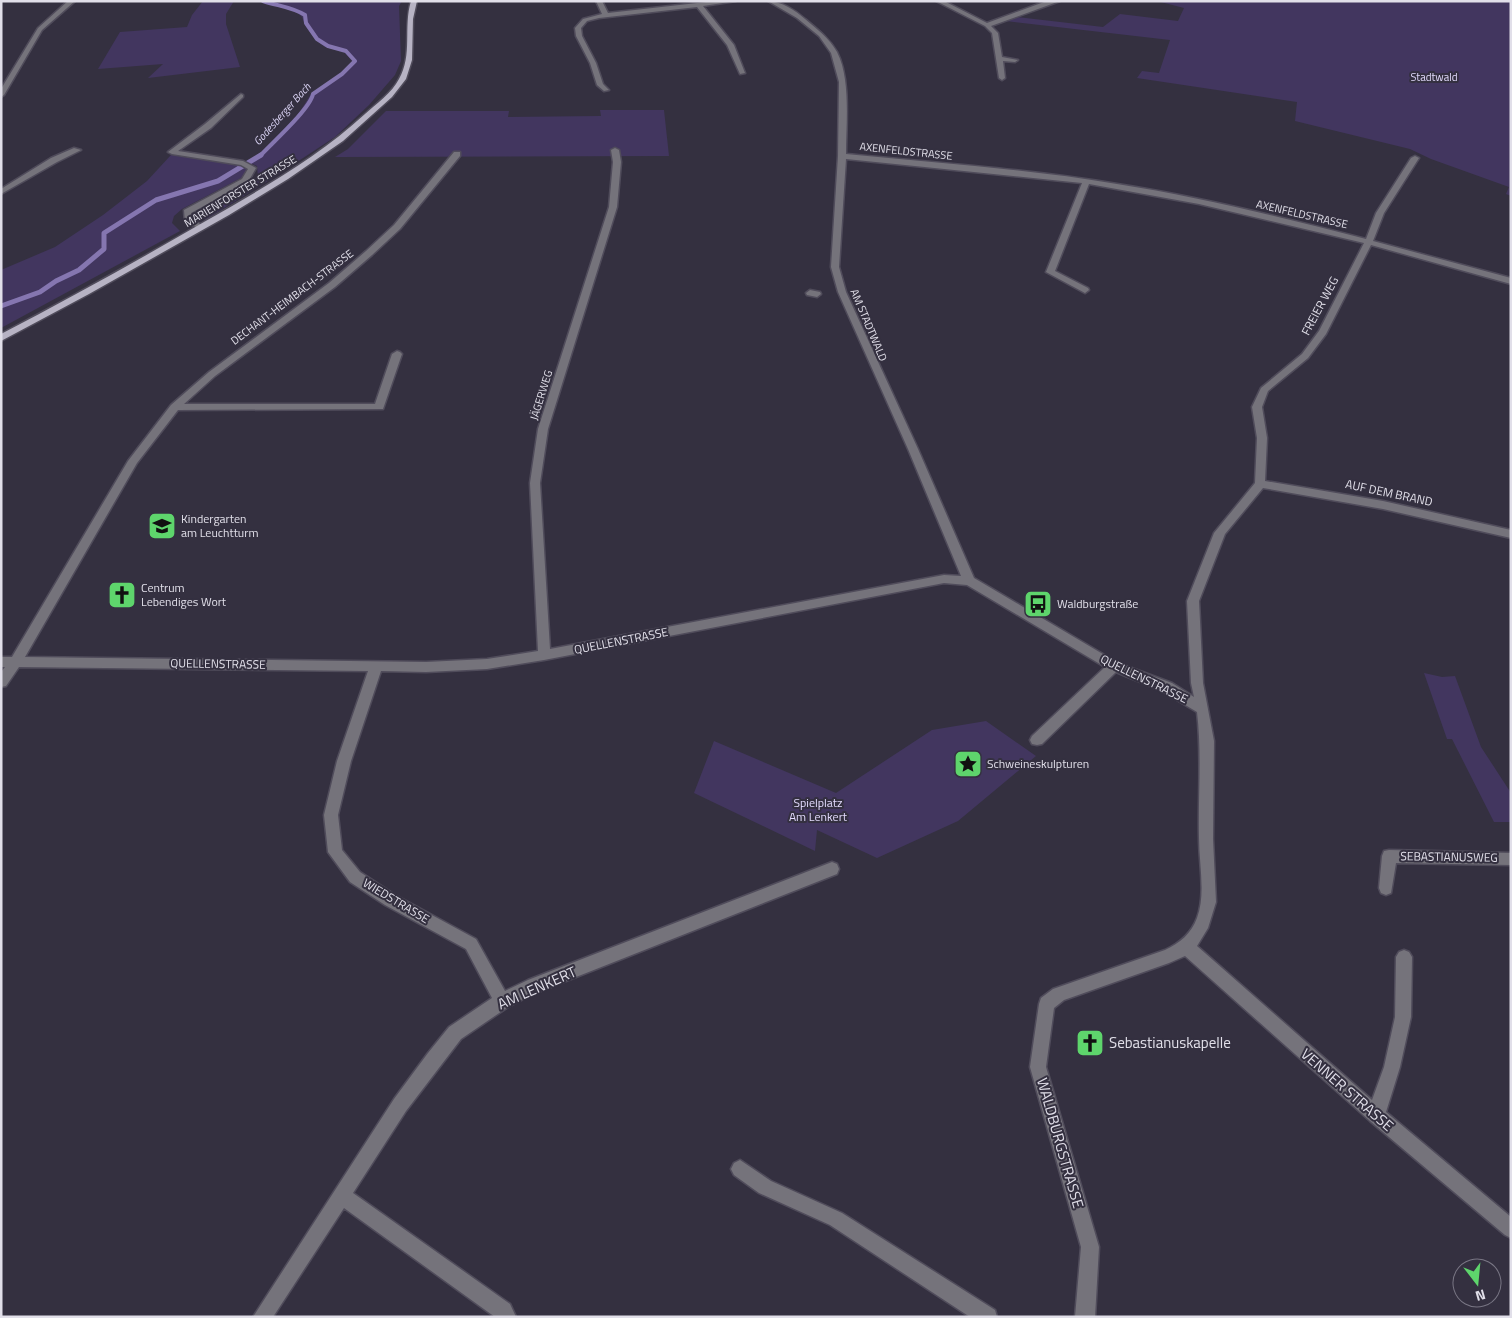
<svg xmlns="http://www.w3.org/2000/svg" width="1512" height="1318" font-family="'Titillium Web',sans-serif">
<rect width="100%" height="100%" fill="#343040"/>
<path fill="#42365f" d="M203 1H234L226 14V24L240 67 148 78 163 64 98 69 120 32 187 27 192 15Z
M260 1H402L399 6 401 61 395 75 369 105 335 137 271 179 206 219H202L201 218 258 178 257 166 248 162 258 156 297 116 311 94 339 75 353 62 344 52 325 47 317 41 306 27 302 17 295 10Z
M1157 1H1511V196L1506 194 1509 187 1431 159 1410 149 1295 121 1297 102 1137 78 1142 71 1159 73 1170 40 1006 21 1017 17 1103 27 1120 14 1178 21 1184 8Z
M600 110H664L669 156 335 157 348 149 386 111H509L508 117 601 116Z
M171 155 238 165 247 169 241 178 182 209 174 216 172 223 180 231 1 328V270L55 247 103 215 147 181Z
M1424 673 1442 677 1455 676 1481 747 1511 793V822H1494L1452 739H1447Z
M986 721 1036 756 958 821 877 858 817 830 815 851 694 793 714 741 836 793 932 730Z"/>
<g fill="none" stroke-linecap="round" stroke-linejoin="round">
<path stroke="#8576b0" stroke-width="4" d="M260 156C272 143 310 109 313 94L342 74 355 61 346 51 328 46 317 39 306 23 305 15C292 7 278 6 263 1"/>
<path stroke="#8576b0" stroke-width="5" d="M1 306 40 292 56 281 79 270 104 249V233L156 200 218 181 261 155"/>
<defs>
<path id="minor" d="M68 1H75L42 30 4 95 1 97V89L38 28Z
M596 1H602L608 13 715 1H736L703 6 734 45 745 73 740 74 727 45 697 7 599 18 587 21 581 28 582 36 596 63 603 84 609 90 604 91 597 85 590 63 576 36 575 28 583 19 602 14Z
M768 1C781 1 796 11 805 19 817 29 829 38 837 52 851 79 846 124 846 154 936 163 1027 169 1117 184 1201 197 1284 218 1366 239L1376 213 1411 158 1415 156 1419 158 1384 213 1373 241 1511 278V284L1371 245 1326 334 1308 358 1268 391 1262 407 1267 438 1265 481 1383 501 1511 530V538L1383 509 1263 488 1225 534 1199 601 1203 683 1214 741 1213 839 1216 902 1208 928 1197 946 1372 1100 1384 1067 1395 1017 1396 957 1399 952 1404 950 1409 952 1412 957 1411 1017 1400 1067 1386 1112 1511 1217V1238L1505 1235 1370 1121 1185 956 1169 963 1064 1000 1054 1008 1046 1067 1099 1247 1095 1317H1075L1081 1247 1030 1067 1039 1004 1041 998 1053 989 1165 950C1180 943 1191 934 1197 918 1206 894 1199 864 1199 838 1198 796 1202 754 1197 712L1162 691 1116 672 1042 744 1037 745 1032 744 1030 740 1032 736 1105 667 967 585 944 583 544 660 487 669 426 672 381 671 351 761 338 815 342 850 360 872 395 895 476 939 505 991 528 980 832 862 837 864 839 869 837 874 533 994 508 1007 461 1039 406 1111 353 1193 510 1304 516 1317H495L344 1208 273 1317H253L394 1099 428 1053 449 1027 492 998 466 949 385 905 350 882 328 852 324 815 337 761 368 671 19 667 6 686 1 687V672L5 667H1V657H12L128 461 171 405 209 372 329 283 366 251 394 225 454 152H460V156L400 229 372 255 335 287 215 376 184 404H375L392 354 397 351 400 352 402 354 383 409 178 410 137 463 25 657 426 662 487 659 538 651 530 483 538 429 609 207 613 162 611 150 615 148 619 150 621 162 617 207 548 429 540 483 550 649 944 575 961 576 908 449 838 292 831 267 838 156 839 82 831 53 819 36 797 18ZM846 159 1082 183 1046 272 1085 293 1089 290 1088 288 1055 271 1089 184 1199 204 1364 243 1319 331 1302 354 1261 388 1252 407 1257 438 1255 483 1214 533 1187 601 1191 683 1194 697 1172 683 1118 663 974 578 918 449 846 292 839 267Z
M936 1H944L987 23 1044 2 1060 1 991 26 998 33 1002 57 1018 60 1015 62 1003 61 1005 78 1002 80 999 78 992 33 985 26Z
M241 94 243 95V97L211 128 178 151 243 161 256 168 248 182 191 213 192 220 206 227 202 229 185 223 184 210 242 179 248 169 241 165 172 154 168 152 205 124Z
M74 148 81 150 57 162 1 194V189L51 158Z
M810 290 820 292 821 294 817 297 807 295 806 293Z
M1389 850 1511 853V865L1396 863 1391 893 1386 895 1381 893 1379 888 1382 856 1384 851Z
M740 1160 771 1181 842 1213 995 1310 997 1317H970L830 1225 759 1193 734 1175 731 1169 734 1163Z"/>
<path id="major" d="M411 1H417L413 19 412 60 406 79 392 97 343 141 288 179 229 215 89 294 1 341V334C70 298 137 261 204 222 260 190 317 158 365 114 376 104 392 93 399 79 413 55 403 27 411 1Z"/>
</defs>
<use href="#minor" stroke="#504c5b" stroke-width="3"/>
<use href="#major" stroke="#504c5b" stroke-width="3"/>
<use href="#minor" fill="#75737b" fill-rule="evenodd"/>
<use href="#major" fill="#b7b3c4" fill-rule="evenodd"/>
</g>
<defs>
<symbol id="school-square" viewBox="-11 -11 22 22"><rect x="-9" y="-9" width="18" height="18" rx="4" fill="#5ed56c" stroke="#343040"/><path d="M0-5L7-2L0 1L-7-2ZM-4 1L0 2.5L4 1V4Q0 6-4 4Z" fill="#111"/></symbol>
<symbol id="church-square" viewBox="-11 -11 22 22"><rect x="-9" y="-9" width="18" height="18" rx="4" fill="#5ed56c" stroke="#343040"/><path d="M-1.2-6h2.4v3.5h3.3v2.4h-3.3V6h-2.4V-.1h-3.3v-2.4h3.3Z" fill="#111"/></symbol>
<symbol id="bus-square" viewBox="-11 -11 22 22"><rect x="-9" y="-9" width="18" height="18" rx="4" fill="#5ed56c" stroke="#343040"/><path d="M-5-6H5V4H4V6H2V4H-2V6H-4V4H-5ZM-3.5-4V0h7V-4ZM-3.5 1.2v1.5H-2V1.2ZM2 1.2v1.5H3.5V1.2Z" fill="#111"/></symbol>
<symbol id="sight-square" viewBox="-11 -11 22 22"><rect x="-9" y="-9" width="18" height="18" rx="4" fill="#5ed56c" stroke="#343040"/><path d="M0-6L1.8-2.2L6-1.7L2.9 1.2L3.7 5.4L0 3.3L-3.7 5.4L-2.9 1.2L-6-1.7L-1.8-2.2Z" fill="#111"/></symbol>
</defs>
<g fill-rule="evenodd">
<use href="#school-square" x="146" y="510" width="32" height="32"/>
<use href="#church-square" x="106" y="579" width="32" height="32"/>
<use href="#bus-square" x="1022" y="588" width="32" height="32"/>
<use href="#sight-square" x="952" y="748" width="32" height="32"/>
<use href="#church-square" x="1074" y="1027" width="32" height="32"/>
</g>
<g text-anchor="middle" stroke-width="4" stroke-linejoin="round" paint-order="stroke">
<g font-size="11" fill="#e2dafc" stroke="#343040">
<text x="1434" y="81">Stadtwald</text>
</g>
<g font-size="11" font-style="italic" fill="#d7d0f1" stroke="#343040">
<text transform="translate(282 114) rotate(-48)" y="4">Godesberger Bach</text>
</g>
<g font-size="11" fill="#e1dfe9" stroke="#343040">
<text transform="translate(906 151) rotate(6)" y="4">AXENFELDSTRASSE</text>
<text transform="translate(240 191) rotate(-31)" y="4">MARIENFORSTER STRASSE</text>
<text transform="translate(1302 214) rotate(13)" y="4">AXENFELDSTRASSE</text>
<text transform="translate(292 297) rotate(-37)" y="4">DECHANT-HEIMBACH-STRASSE</text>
<text transform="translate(869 325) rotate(67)" y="4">AM STADTWALD</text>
<text transform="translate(541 395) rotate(-73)" y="4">JÄGERWEG</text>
</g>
<g font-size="12" fill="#e1dfe9" stroke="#343040">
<text transform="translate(1320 306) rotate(-62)" y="4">FREIER WEG</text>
<text transform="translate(1389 493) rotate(12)" y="4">AUF DEM BRAND</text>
<text transform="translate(621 641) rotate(-11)" y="4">QUELLENSTRASSE</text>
<text transform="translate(218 664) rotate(1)" y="4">QUELLENSTRASSE</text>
<text transform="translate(1144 679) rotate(26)" y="4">QUELLENSTRASSE</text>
<text transform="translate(1449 857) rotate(1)" y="4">SEBASTIANUSWEG</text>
<text transform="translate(396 901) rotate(31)" y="4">WIEDSTRASSE</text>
</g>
<g font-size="12" fill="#e1dfe9" stroke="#343040" text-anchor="start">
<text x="181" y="523">Kindergarten<tspan x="181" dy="14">am Leuchtturm</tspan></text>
<text x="141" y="592">Centrum<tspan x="141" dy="14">Lebendiges Wort</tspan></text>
<text x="1057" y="608">Waldburgstraße</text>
<text x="987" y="768">Schweineskulpturen</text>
</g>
<g font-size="12" fill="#e2dafc" stroke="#343040">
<text x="818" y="807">Spielplatz<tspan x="818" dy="14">Am Lenkert</tspan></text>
</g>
<g font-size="15" fill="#e1dfe9" stroke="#343040">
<text transform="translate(537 988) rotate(-24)" y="5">AM LENKERT</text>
<text transform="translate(1347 1090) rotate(41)" y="5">VENNER STRASSE</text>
<text transform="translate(1060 1143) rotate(74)" y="5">WALDBURGSTRASSE</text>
</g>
<g font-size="15" fill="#e1dfe9" stroke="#343040" text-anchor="start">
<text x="1109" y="1048">Sebastianuskapelle</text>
</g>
</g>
<rect width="1512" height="1318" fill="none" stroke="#e1dfe9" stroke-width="5"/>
<g transform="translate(1477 1283) rotate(164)"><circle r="24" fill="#343040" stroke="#797684"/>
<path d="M0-4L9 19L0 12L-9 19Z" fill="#5ed56c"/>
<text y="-8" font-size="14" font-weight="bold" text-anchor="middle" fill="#e1dfe9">N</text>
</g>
</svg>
